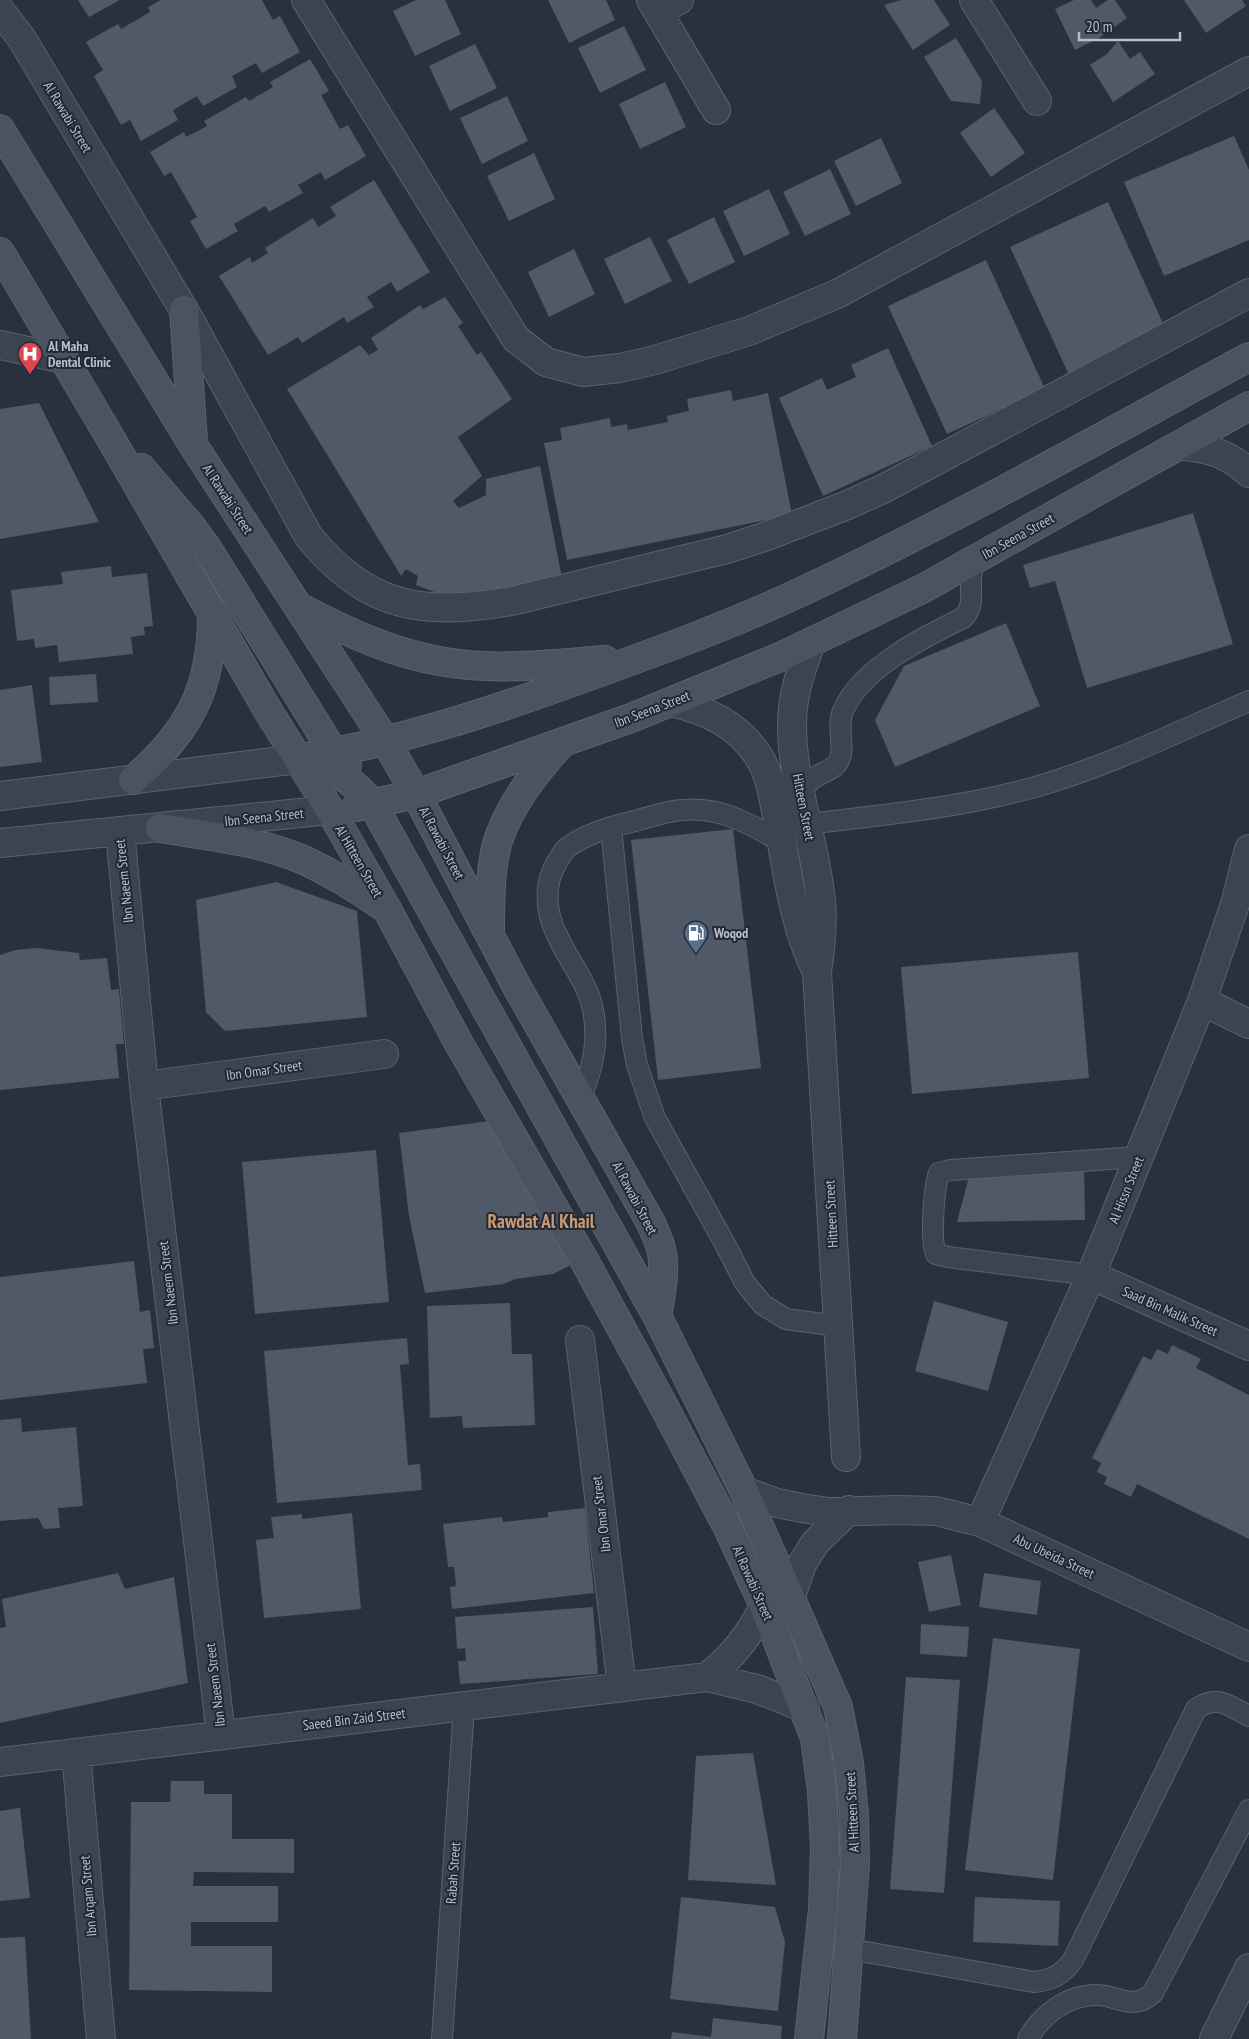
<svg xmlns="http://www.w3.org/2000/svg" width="1249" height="2039" font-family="'PT Sans Narrow',sans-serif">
<rect width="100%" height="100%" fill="#28323f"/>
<path fill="#4f5967" d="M78 0H120L89 17Z
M161 0H262L273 20 280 16 300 52 262 73 256 63 232 76 237 87 203 106 197 96 173 110 178 120 141 141 130 120 121 125 94 76 103 70 86 42 118 24 121 29 150 12 148 7Z
M416 0H445L461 34 415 56 393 11Z
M548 0H606L615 20 569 43Z
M901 0H934L950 25 913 50 884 5Z
M1074 0H1091L1096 8 1108 0H1115L1127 18 1099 38 1075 50 1055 9Z
M1184 0H1242L1246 6 1206 33Z
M624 26 646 70 600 93 578 48Z
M956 38 982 81 980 104 951 101 924 57Z
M1118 41 1130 59 1140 52 1155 74 1113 102 1090 65 1107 54Z
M475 44 497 88 450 111 429 66Z
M310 59 329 91 321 95 340 129 348 125 366 156 325 180 321 172 298 185 303 193 269 212 265 206 234 224 238 231 206 249 190 221 197 217 171 172 164 176 150 152 184 132 186 137 207 126 204 121 246 97 249 101 273 87 270 82Z
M665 82 686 127 640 149 619 104Z
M507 96 528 141 482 164 460 118Z
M994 108 1025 153 991 177 960 133Z
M1234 136 1249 170V240L1164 276 1124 182Z
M881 138 902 183 856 206 834 161Z
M534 153 555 199 509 221 487 176Z
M830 169 851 214 805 236 783 192Z
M374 180 430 272 397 292 391 282 367 297 374 307 347 323 344 317 302 343 298 337 268 355 219 276 250 257 252 263 268 253 265 248 313 218 318 227 336 216 330 207Z
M769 189 790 234 744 256 723 211Z
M1108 202 1166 330 1069 375 1010 247Z
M714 217 735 262 689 284 667 240Z
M650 237 672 281 625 304 604 259Z
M574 249 595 294 549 317 528 272Z
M986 260 1045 389 947 434 888 306Z
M445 297 463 323 458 326 477 355 481 352 512 399 458 437 482 476 453 501 459 508 486 495V479L540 466 564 588 461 602 416 585 418 576 406 569 401 576 287 389 360 345 369 355 378 350 371 338 420 305 423 309Z
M888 348 932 446 823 496 779 398 822 378 827 390 856 377 851 365Z
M731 390 733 401 768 393 792 515 567 560 544 443 562 440 560 428 610 418 611 427 627 424 628 430 668 422 667 416 689 411 687 399Z
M39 403 99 522 0 539V409Z
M1193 513 1233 644 1087 688 1055 581 1030 588 1023 565Z
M111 566 112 577 147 573 153 626 144 627 145 635 131 637 133 654 59 662 57 645 35 648 34 639 17 641 11 590 63 584 61 572Z
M1006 623 1040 706 895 767 875 720 904 666Z
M96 674 98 702 50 705 49 677Z
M32 685 42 762 0 767V690Z
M733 829 761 1068 658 1080 631 840Z
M276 882 357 911 367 1017 225 1031 206 1012 196 900Z
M37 948 79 953 80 960 107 958 111 990 119 989 124 1044H116L119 1078 0 1090V955L15 950Z
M1078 952 1089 1078 912 1094 901 967Z
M497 1120 569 1261V1266L553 1274 515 1279 504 1284 425 1293 409 1216 399 1133Z
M376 1150 389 1302 255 1314 242 1162Z
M1084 1167 1085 1220 957 1222 971 1169Z
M134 1261 140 1312 150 1310 154 1348 143 1349 147 1383 0 1400V1277Z
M934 1301 1008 1322 988 1391 915 1371Z
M510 1303 512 1354H532L535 1425 463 1428 462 1416 430 1418 427 1306Z
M407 1338 409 1364 400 1365 408 1465 420 1464 422 1490 277 1503 264 1351Z
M1172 1345 1201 1359 1196 1368 1249 1395V1539L1137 1484 1131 1497 1104 1484 1107 1477 1097 1472 1101 1463 1092 1458 1143 1356 1151 1360 1157 1349 1168 1354Z
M21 1418 22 1432 76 1427 83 1506 58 1508 60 1528 44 1529 38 1518 0 1521V1420Z
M585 1508 594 1593 452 1609 450 1587 456 1586 454 1567H448L443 1524 502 1517 503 1522 548 1517V1512Z
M352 1513 361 1609 264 1618 256 1540 274 1538 271 1517 302 1514V1519Z
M951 1555 961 1605 929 1612 918 1562Z
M118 1573 125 1589 174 1577 188 1683 0 1723V1628L6 1627 2 1599Z
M984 1573 1041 1581 1037 1615 979 1607Z
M593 1607 598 1674 460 1684 458 1661H466L465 1648 457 1649 455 1617Z
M921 1624 969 1627 967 1657 920 1654Z
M993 1638 1080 1649 1053 1880 965 1870Z
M906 1677 960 1680 944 1893 890 1889Z
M753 1753 776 1885 688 1880 696 1756Z
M171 1781H204V1794H232V1839H294V1873L194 1872 193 1886H278V1922H191V1946H272V1992L129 1990 131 1802H170Z
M20 1808 30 1898 0 1901V1811Z
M681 1897 775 1907 785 1942 778 2011 670 1999Z
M975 1897 1060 1901 1058 1946 973 1942Z
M25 1937 31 2039H0V1938Z
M713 2018 782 2026 781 2039H671L672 2032 711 2037Z"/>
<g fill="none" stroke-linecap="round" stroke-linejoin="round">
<defs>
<path id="lane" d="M801 791C805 787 809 781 814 778 822 772 835 770 839 760 846 748 836 728 843 711 861 668 924 637 963 618 975 606 970 594 971 579 971 572 974 565 977 559
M807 824C884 815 960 808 1035 787 1109 766 1179 731 1249 701
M611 827 632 1038 637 1065 655 1118 725 1244 745 1283 763 1305 786 1319 838 1326
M580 1099C592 1072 599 1040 593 1010 588 983 568 960 557 935 545 911 543 882 559 859 561 855 564 850 568 847 586 834 609 827 631 822 647 818 665 811 682 810 720 806 750 824 782 842
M1091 1275 948 1257 936 1254C930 1240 934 1188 939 1173L950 1170 1139 1157
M849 1949 1034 1982C1052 1980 1062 1975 1073 1960L1196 1709C1217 1694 1229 1706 1249 1716
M442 2039 464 1706
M1028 2039C1041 2015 1067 1995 1096 1995 1119 1995 1132 2012 1153 1993L1249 1810"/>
<path id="street" d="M306 0 516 339 546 362 583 372 620 368 655 360 749 331 837 294 1249 71
M651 0 716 110
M974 0 1037 101
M0 10 22 39 184 310 309 537C369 609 422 616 512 601L727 549 767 536 845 506 883 489 1249 293
M658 11 679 0
M0 345 64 359
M1180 446C1207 447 1229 454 1249 473
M811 643C801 669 792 696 792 724 792 781 813 836 820 893 824 919 821 946 817 972L846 1457
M671 702C707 710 739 725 759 757 772 778 774 804 779 827 788 876 794 925 816 970
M0 796 298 759
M120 831 144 1086 221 1735
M0 843 330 810
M1202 1001 1249 1024
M144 1086 384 1054
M1091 1275 1249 1346
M580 1340 622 1687
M744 1491 777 1503 802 1508 828 1512 897 1510 936 1511 980 1522 1249 1647
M980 1522 1091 1275 1202 1001 1236 901 1249 849
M791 1596 802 1564 815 1543 849 1510
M707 1677C733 1657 750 1635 764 1606
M76 1753 101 2039
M0 1762 707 1677 757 1689 805 1708
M1214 2039 1249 1968"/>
<path id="secondary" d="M0 129 193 445 386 742 416 794 517 987 651 1223C654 1230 657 1237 660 1245 667 1267 661 1294 657 1316
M0 252 104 427 270 714 330 810 388 911 458 1042 584 1260 661 1401 728 1528 764 1606 815 1738 822 1791 825 1848 823 1909 809 2039
M184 310 193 441
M141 468 190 525 207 548 334 753 347 765
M299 607C345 631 393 654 445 662 497 671 552 664 605 660
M302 758C398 742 490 712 581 679 656 652 731 625 803 591 955 520 1101 437 1249 357
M298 759C330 766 353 779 373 805L657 1316 744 1491 838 1707 849 1763 854 1815 855 1864 842 2039
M133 780C188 733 212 689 212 616
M356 807 416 794 631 718 780 657 924 588 1249 406
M160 828C209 836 261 841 306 861 333 874 358 889 382 906
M490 930C490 901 490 861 500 835 513 800 537 770 562 743"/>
</defs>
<use href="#lane" stroke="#5a626c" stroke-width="22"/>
<use href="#street" stroke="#5a626c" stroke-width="30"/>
<use href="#secondary" stroke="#5a626c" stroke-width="30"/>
<use href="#lane" stroke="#3c444f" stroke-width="20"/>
<use href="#street" stroke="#3c444f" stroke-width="28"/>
<use href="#secondary" stroke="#4b5361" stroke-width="28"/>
</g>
<defs>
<symbol id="hospital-pin" viewBox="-11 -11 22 30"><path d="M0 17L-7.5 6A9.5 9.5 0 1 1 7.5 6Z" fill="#e0444e" stroke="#212934"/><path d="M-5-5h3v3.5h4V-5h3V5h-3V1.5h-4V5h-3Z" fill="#fff"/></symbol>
<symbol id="fuel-pin" viewBox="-11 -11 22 30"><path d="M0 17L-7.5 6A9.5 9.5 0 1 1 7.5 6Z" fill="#5c6f8a" stroke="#212934"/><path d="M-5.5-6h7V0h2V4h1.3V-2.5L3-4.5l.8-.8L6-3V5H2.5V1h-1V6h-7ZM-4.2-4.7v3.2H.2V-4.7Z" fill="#fff"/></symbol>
</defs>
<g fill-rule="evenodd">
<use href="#hospital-pin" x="16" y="340" width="28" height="38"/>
<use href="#fuel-pin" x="682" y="919" width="28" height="38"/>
</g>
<g text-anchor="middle" stroke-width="4" stroke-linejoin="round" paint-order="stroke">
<g font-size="14" fill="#b9bfc9" stroke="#212934">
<text transform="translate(68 117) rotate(59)" y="5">Al Rawabi Street</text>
<text transform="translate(228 499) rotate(57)" y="5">Al Rawabi Street</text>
<text transform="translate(1018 536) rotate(-29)" y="5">Ibn Seena Street</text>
<text transform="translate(652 709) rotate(-21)" y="5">Ibn Seena Street</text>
<text transform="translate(804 807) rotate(79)" y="5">Hitteen Street</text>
<text transform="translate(264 817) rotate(-6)" y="5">Ibn Seena Street</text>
<text transform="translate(442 843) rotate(62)" y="5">Al Rawabi Street</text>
<text transform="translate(359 861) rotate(60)" y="5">Al Hitteen Street</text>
<text transform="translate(124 881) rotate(-96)" y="5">Ibn Naeem Street</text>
<text transform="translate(264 1070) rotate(-8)" y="5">Ibn Omar Street</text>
<text transform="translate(1126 1190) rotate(-68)" y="5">Al Hissn Street</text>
<text transform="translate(635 1198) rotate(62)" y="5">Al Rawabi Street</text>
<text transform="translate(831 1214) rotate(-93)" y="5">Hitteen Street</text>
<text transform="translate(168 1283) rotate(-97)" y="5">Ibn Naeem Street</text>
<text transform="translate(1170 1311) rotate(24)" y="5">Saad Bin Malik Street</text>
<text transform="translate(601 1514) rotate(-97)" y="5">Ibn Omar Street</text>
<text transform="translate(1054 1556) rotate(25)" y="5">Abu Ubeida Street</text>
<text transform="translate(753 1583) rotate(66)" y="5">Al Rawabi Street</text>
<text transform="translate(215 1685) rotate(-97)" y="5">Ibn Naeem Street</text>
<text transform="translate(354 1719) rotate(-7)" y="5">Saeed Bin Zaid Street</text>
<text transform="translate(852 1812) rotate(-93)" y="5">Al Hitteen Street</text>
<text transform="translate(453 1873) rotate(-86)" y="5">Rabah Street</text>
<text transform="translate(88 1896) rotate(-95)" y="5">Ibn Arqam Street</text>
</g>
<g font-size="14" font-weight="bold" fill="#b9bfc9" stroke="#212934" text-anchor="start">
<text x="48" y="351">Al Maha<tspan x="48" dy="16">Dental Clinic</tspan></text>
<text x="714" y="938">Woqod</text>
</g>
<g font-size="19" font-weight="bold" fill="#cc9a71" stroke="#212934">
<text x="541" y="1228">Rawdat Al Khail</text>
</g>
</g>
<path d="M1079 32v8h101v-8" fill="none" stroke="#b9bfc9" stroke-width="2.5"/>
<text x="1086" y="32" font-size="15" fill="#b9bfc9" stroke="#212934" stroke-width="4" paint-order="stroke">20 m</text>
</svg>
